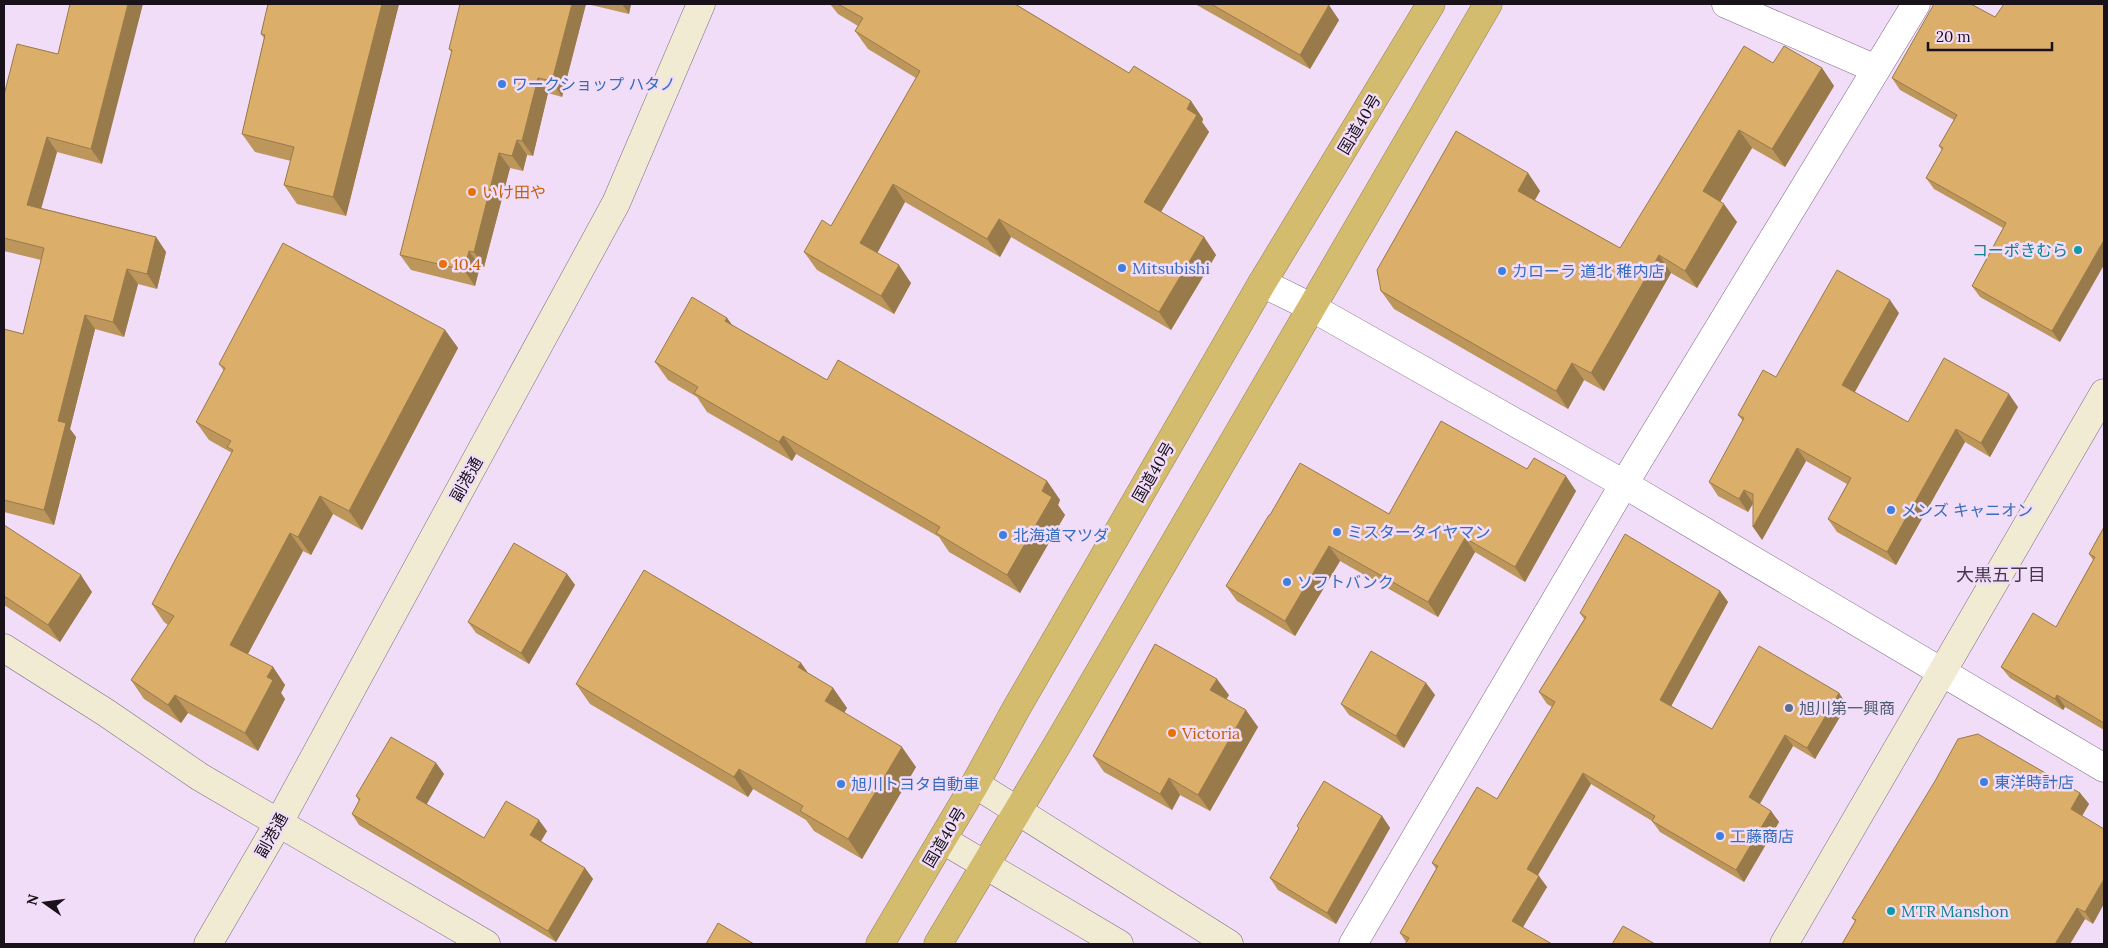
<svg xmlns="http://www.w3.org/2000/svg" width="2108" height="948" font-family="Lora,'Noto Sans JP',serif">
<rect width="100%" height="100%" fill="#f2ddf9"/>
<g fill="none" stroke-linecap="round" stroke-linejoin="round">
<defs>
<path id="street" d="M1726 4 1876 69
M1262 283 1311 307 1624 484 2104 768
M1353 944 1624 484 1916 4"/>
<path id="secondary" d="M4 648 105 712 200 777 486 944
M975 784 1229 944
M943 840 1119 944
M208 944 278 824 616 203 701 4
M1784 944 2104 393"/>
<path id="highway" d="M880 944 975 784 1016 709 1262 283 1431 4
M938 944 1063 735 1488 4"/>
</defs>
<use href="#street" stroke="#7e6b84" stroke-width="29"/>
<use href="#secondary" stroke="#7e6b84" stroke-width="29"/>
<use href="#highway" stroke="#938052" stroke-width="29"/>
<use href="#street" stroke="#fff" stroke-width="28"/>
<use href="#secondary" stroke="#f2ebd4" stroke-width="28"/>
<use href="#highway" stroke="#d4bc6f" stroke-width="28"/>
</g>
<path fill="#bc965b" d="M268 4H399L346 216 297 204 284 185 291 161 255 152 242 134 264 38 261 34Z
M586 4 562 97 548 93 533 156 527 155 523 171 510 168 484 267 480 266 475 286 411 270 400 255 452 53 449 49Z
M587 4H631L629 14Z
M830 4H1015L1129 73 1191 101 1203 119 1202 122 1209 132 1161 212 1204 237 1216 255 1171 330 1011 237 1000 257 905 202 877 253 911 283 894 314 817 270 804 252 831 226 916 78 868 49 855 31 858 26 838 14Z
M1195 4H1326L1339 20 1310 69Z
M1995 17 2060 342 1980 297 1972 286 2003 228 1934 189 1926 178 1942 150 1939 146 1954 120 1900 90 1892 78Z
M58 54 102 164 57 152 41 208 156 237 166 252 157 289 138 284 124 337 95 329 70 429 76 437 54 525 4 512V329L23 334 41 260 4 251V95Z
M1773 63 1822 68 1834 86 1785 167 1752 148 1720 201 1737 222 1697 288 1671 273 1604 391 1584 380 1568 409 1394 309 1381 291 1528 173 1540 191 1535 200 1620 248Z
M1899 313 1854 392 1908 422 2018 407 1990 457 1965 442 1896 565 1837 532 1828 519 1847 484 1806 461 1762 540 1753 504 1748 512 1718 496 1709 482 1743 421 1738 415 1776 377Z
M727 318 732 325 827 380 1047 481 1060 500 1058 505 1065 515 1020 593 949 552 939 537 796 454 792 461 707 412 697 397 668 380 655 362Z
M445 330 458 348 362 530 333 514 311 555 303 551 248 654 273 667 285 685 281 693 285 699 258 751 188 713 181 723 144 699 131 680 168 625 164 622 152 604 232 453 209 440 196 422 224 371 219 364Z
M1527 469 1576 491 1525 582 1475 552 1438 617 1340 561 1295 636 1237 601 1226 586 1270 515 1389 514Z
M4 525 92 592 60 642 4 605Z
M2104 527V730L2065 707 2063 710 2010 678 2001 667 2056 627 2093 560 2089 554Z
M567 574 575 585 529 664 476 633 468 622Z
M1720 591 1728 602 1671 706 1712 729 1839 693 1847 705 1815 759 1793 746 1759 804 1771 811 1779 822 1744 882 1660 832 1652 821 1591 784 1538 875 1547 887 1523 927 1406 942 1400 933 1436 869 1432 863 1497 799 1552 707 1547 704 1539 692 1584 619 1580 613Z
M801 663 808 673 833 688 847 708 844 713 916 767 862 859 814 831 806 820 753 789 748 797 590 704 576 684Z
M1426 683 1435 695 1404 748 1349 715 1341 704Z
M1229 695 1226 699 1258 727 1210 811 1180 795 1172 810 1104 772 1093 756Z
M436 763 444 774 426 804 484 838 547 831 541 841 585 868 593 879 556 942 359 825 352 814 359 801 356 796Z
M2080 793 2089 804 2082 816 2093 924 2085 919 2070 944H1842L1855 921 1852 918Z
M1382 816 1390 828 1336 924 1278 890 1270 878 1299 829 1297 826Z"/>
<path fill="#997a4a" d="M128 4H143L102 164 91 149Z
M382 4H399L346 216 333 197Z
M572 4H586L562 97 552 81Z
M622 4H631L629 14Z
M1329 5 1339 20 1310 69 1300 55Z
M1822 68 1834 86 1785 167 1772 149Z
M538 78 548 93 533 156 522 141Z
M1191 101 1203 119 1202 122 1209 132 1156 220 1144 202Z
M1739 130 1752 148 1716 209 1703 191Z
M47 137 57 152 38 220 27 205Z
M517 140 527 155 523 171 512 156Z
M499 153 510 168 484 267 474 252Z
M1528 173 1540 191 1530 208 1518 191Z
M893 184 905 202 873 261 860 243Z
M1724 204 1737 222 1697 288 1685 271Z
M999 219 1011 237 1000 257 987 239Z
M156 237 166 252 157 289 147 274Z
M1204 237 1216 255 1171 330 1159 312Z
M2104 240V265L2060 342 2052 331Z
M469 251 480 266 475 286 464 270Z
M1659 255 1671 273 1604 391 1591 373Z
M899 265 911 283 894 314 881 296Z
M127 269 138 284 124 337 113 322Z
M1890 300 1899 313 1851 399 1842 385Z
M85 315 95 329 70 429 76 437 54 525 44 510 58 421Z
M727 318 740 336 725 321Z
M445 330 458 348 362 530 349 511Z
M1572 363 1584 380 1568 409 1556 391Z
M2009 394 2018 407 1990 457 1981 443Z
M1956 429 1965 442 1896 565 1887 552Z
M783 436 796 454 792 461 779 442Z
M1797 448 1806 461 1762 540 1753 527Z
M1566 476 1576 491 1525 582 1515 567Z
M1047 481 1060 500 1058 505 1065 515 1020 593 1007 575 1042 491Z
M1744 490 1753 503 1748 512 1739 499Z
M320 496 333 514 311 555 298 537Z
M290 533 303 551 243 663 230 645Z
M1465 538 1475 552 1438 617 1428 602Z
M1329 546 1340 561 1295 636 1285 621Z
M567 574 575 585 529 664 521 653Z
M81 575 92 592 60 642 48 625Z
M1720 591 1728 602 1668 712 1660 700Z
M801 663 815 683 798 667Z
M273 667 285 685 281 693 285 699 258 751 245 733 267 677Z
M1217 679 1229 695 1222 706 1210 690Z
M1426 683 1435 695 1404 748 1396 736Z
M833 688 847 708 839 721 825 701Z
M1839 693 1847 705 1815 759 1807 748Z
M175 695 188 713 181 723 168 705Z
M2057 695 2065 707 2063 710 2055 699Z
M1246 710 1258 727 1210 811 1198 795Z
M1785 735 1793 746 1757 809 1749 797Z
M902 747 916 767 862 859 848 839Z
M436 763 444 774 424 809 416 798Z
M739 769 753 789 748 797 734 777Z
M1583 773 1591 784 1535 880 1527 869Z
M1169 778 1180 795 1172 810 1160 794Z
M2080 793 2089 804 2079 821 2071 809Z
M1771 811 1779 822 1744 882 1736 870Z
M1382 816 1390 828 1336 924 1327 913Z
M539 820 547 831 538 846 530 835Z
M585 868 593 879 556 942 548 931Z
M1539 876 1547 887 1520 932 1512 921Z
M2104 879V904L2093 924 2085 912Z
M2077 908 2085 919 2070 944H2055Z"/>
<path fill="#dbae6a" stroke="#997a4a" d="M70 4H128L91 149 47 137 27 205 156 237 147 274 127 269 113 322 85 315 58 421 66 423 44 510 4 500V329L23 334 44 248 4 238V95L17 44 58 54Z
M268 4H382L333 197 284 185 294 147 242 134 265 35 261 34Z
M460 4H572L552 81 538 78 522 141 517 140 512 156 499 153 474 252 469 251 464 270 400 255 452 50 449 49Z
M838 4H1015L1129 73 1134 66 1191 101 1187 109 1197 115 1144 202 1204 237 1159 312 999 219 987 239 893 184 860 243 899 265 881 296 804 252 822 220 831 226 920 71 855 31 863 18Z
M1211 4H1326L1329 5 1300 55Z
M1934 4H1971L1995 17 2004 4H2104V240L2052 331 1972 286 2006 223 1926 178 1943 148 1939 146 1957 115 1892 78Z
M1744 46 1773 63 1784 46 1822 68 1772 149 1739 130 1703 191 1724 204 1685 271 1659 255 1591 373 1572 363 1556 391 1381 291 1377 270 1456 131 1528 173 1518 191 1620 248Z
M283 243 445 330 349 511 320 496 298 537 290 533 230 645 273 667 267 677 273 680 245 733 175 695 168 705 131 680 174 616 152 604 233 450 227 447 231 441 196 422 225 368 219 364Z
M1837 270 1890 300 1842 385 1908 422 1944 358 2009 394 1981 443 1956 429 1887 552 1828 519 1851 478 1797 448 1753 527V494L1744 490 1739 499 1709 482 1744 418 1738 415 1763 370 1776 377Z
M692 297 727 318 725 321 827 380 838 360 1047 481 1042 491 1052 497 1007 575 936 533 940 527 783 436 779 442 694 393 698 387 655 362Z
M1441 421 1527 469 1534 458 1566 476 1515 567 1465 538 1428 602 1329 546 1285 621 1226 586 1269 515H1270L1300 463 1389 514Z
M4 525 81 575 48 625 4 596Z
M2104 527V723L2057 695 2055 699 2001 667 2033 613 2056 627 2095 557 2089 554Z
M1625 534 1720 591 1660 700 1712 729 1759 646 1839 693 1807 748 1785 735 1749 797 1771 811 1736 870 1652 821 1655 816 1583 773 1527 869 1539 876 1512 921 1552 944H1405L1409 938 1400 933 1438 866 1432 863 1477 787 1497 799 1555 702 1539 692 1586 617 1580 613Z
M514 543 567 574 521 653 468 622Z
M644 570 801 663 798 667 833 688 825 701 902 747 848 839 800 811 803 806 739 769 734 777 576 684Z
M1155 644 1217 679 1210 690 1246 710 1198 795 1169 778 1160 794 1093 756Z
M1371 651 1426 683 1396 736 1341 704Z
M1978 734 2080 793 2071 809 2104 829V879L2085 912 2077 908 2055 944H1842L1856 920 1852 918 1935 781 1958 739Z
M391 737 436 763 416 798 484 838 506 801 539 820 530 835 585 868 548 931 352 814 360 799 356 796Z
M1324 781 1382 816 1327 913 1270 878 1299 828 1297 826Z
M718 923 754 944H706Z
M1623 926 1655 944H1612Z"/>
<g fill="#3f7fe0" stroke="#f2ddf9" stroke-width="2">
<circle cx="502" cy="84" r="5"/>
<circle cx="1122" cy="268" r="5"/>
<circle cx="1502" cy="271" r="5"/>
<circle cx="1891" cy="510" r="5"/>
<circle cx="1337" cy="532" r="5"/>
<circle cx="1003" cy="535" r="5"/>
<circle cx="1287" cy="582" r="5"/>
<circle cx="1984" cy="782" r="5"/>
<circle cx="841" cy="784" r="5"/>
<circle cx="1720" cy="836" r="5"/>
</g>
<g fill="#e8710a" stroke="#f2ddf9" stroke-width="2">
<circle cx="472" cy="192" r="5"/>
<circle cx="443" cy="264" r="5"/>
<circle cx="1172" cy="733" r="5"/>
</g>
<g fill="#0f9aa8" stroke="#f2ddf9" stroke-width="2">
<circle cx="2078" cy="250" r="5"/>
<circle cx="1891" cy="911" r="5"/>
</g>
<circle fill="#5c6f8a" stroke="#f2ddf9" stroke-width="2" cx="1789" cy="708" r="5"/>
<g text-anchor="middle" stroke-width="5" stroke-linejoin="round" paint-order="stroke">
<g font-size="16" fill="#366cbe" stroke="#f2ddf9" text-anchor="start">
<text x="512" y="90">ワークショップ ハタノ</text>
<text x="1132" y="274">Mitsubishi</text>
<text x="1512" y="277">カローラ 道北 稚内店</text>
<text x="1901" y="516">メンズ キャニオン</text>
<text x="1347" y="538">ミスタータイヤマン</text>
<text x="1013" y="541">北海道マツダ</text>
<text x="1297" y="588">ソフトバンク</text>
<text x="1994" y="788">東洋時計店</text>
<text x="851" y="790">旭川トヨタ自動車</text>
<text x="1730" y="842">工藤商店</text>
</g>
<g font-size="16" fill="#19121b" stroke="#f2ddf9">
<text transform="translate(1359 124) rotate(-59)" y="6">国道40号</text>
<text transform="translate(1153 472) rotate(-60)" y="6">国道40号</text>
<text transform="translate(466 479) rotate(-61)" y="6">副港通</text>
<text transform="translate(271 835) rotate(-61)" y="6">副港通</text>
<text transform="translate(944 837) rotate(-59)" y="6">国道40号</text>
</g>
<g font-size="16" fill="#c56008" stroke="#f2ddf9" text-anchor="start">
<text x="482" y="198">いけ田や</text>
<text x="453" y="270">10.4</text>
<text x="1182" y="739">Victoria</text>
</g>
<g font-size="16" fill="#0d838f" stroke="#f2ddf9" text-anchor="end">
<text x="2068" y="256">コーポきむら</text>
<text x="1901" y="917" text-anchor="start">MTR Manshon</text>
</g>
<g font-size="16" fill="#4e5e75" stroke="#f2ddf9" text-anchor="start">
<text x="1799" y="714">旭川第一興商</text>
</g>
<g font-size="18" fill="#46364c" stroke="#f2ddf9">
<text x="2001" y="581">大黒五丁目</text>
</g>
</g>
<rect width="2108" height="948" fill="none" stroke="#19121b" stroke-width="10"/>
<g transform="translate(45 903) rotate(284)" stroke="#f2ddf9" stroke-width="4" paint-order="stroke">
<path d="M0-4L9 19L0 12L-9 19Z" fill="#19121b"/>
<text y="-8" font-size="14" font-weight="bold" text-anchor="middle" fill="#19121b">N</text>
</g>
<path d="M1928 42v8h124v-8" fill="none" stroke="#19121b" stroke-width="2.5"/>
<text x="1936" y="42" font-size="15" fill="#19121b" stroke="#f2ddf9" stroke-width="4" paint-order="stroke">20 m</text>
</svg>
